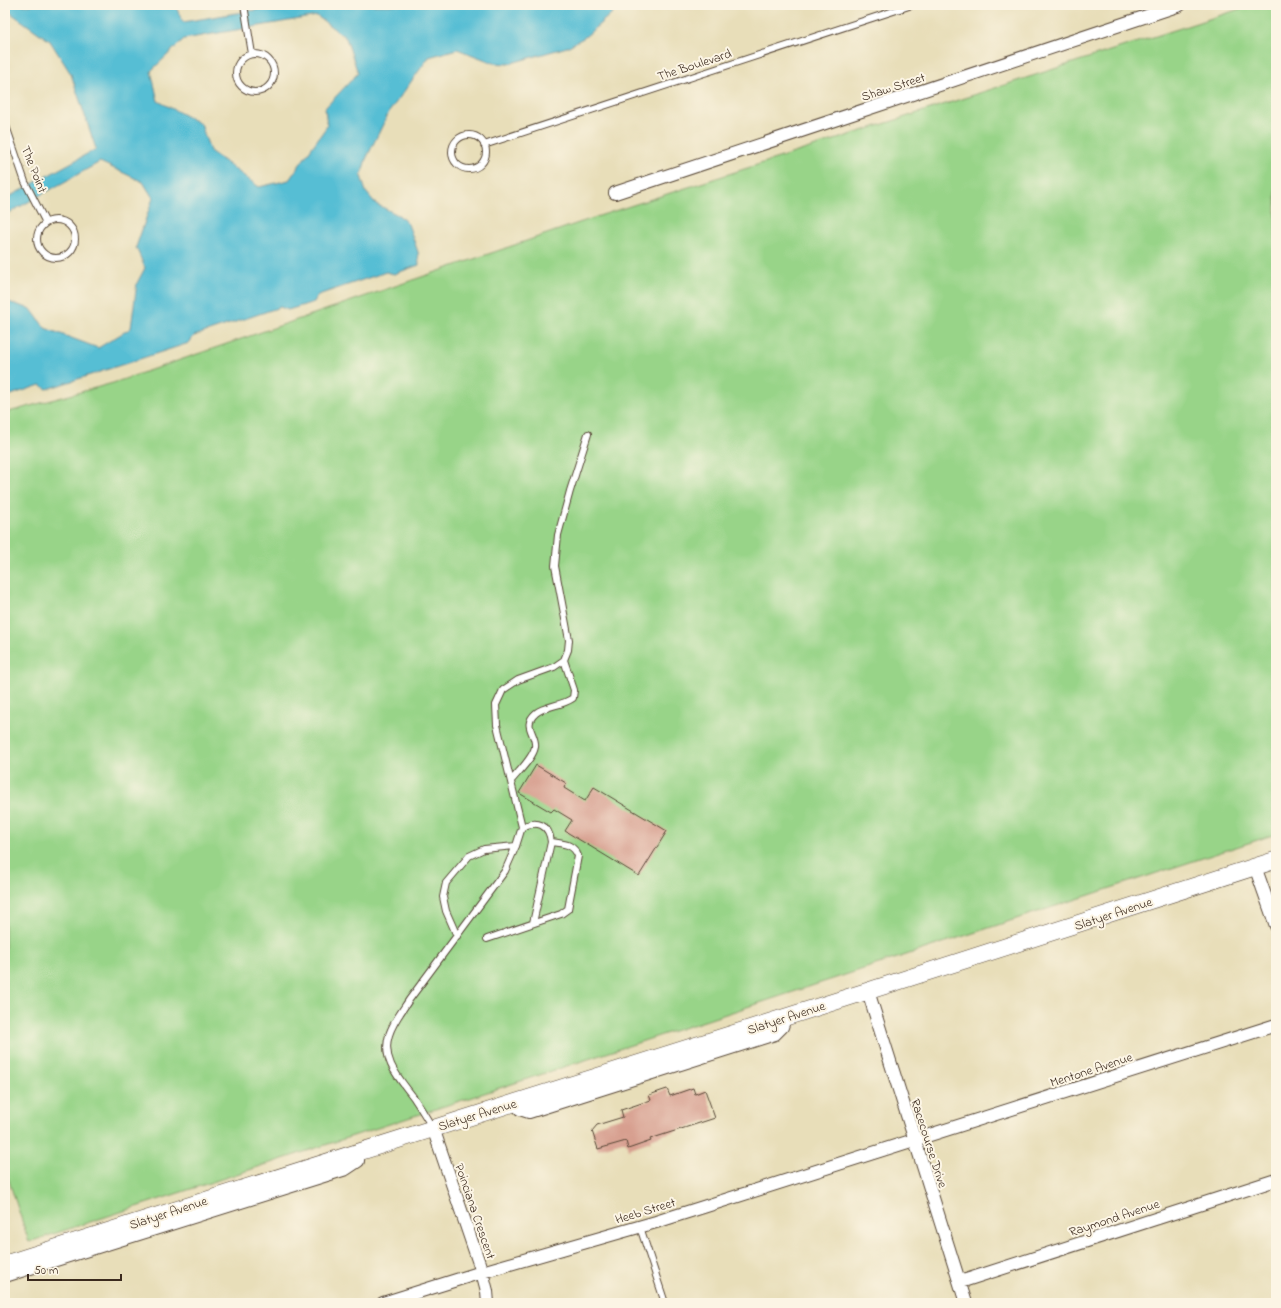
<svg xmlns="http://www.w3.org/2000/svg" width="1281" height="1308" font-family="'Indie Flower',sans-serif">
<rect width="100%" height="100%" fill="#fcf5e5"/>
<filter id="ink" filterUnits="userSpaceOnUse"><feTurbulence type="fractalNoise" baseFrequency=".025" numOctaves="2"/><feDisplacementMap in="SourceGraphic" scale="8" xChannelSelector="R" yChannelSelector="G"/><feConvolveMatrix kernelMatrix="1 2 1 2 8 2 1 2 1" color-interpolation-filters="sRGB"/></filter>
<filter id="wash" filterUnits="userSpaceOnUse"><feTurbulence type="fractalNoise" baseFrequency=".012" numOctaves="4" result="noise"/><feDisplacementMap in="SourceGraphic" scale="16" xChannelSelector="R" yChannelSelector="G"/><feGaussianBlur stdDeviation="0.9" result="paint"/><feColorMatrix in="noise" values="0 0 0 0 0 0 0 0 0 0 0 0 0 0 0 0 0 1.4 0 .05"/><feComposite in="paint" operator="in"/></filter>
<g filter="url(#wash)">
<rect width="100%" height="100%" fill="#e8deb9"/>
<path fill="#98d488" stroke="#6a7f53" d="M1252 5H1276V834L29 1242 5 1169V413L113 383 602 215Z"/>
<path fill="#56bed4" stroke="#487479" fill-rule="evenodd" d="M5 5H175L183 22 285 5H621L585 37 567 47 508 64 494 63 457 49 429 57 389 112 366 159 361 176 366 192 376 204 400 216 408 224 418 252 419 265 394 274 386 272 318 295 314 302 288 310 280 307 194 336 189 343 47 389 40 385 5 397V301L31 309 45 328 98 348 131 328 137 283 145 268 136 247 153 198 143 182 100 162 5 215V199L96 149 71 74 50 41 5 9ZM317 16 346 38 358 73 325 108 327 126 289 180 259 187 210 151 201 124 158 101 151 71 184 39Z"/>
<g id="blocks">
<path fill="#d79f8f" d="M536 765 566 783 564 788 585 801 594 787 667 831 639 876 565 831 572 820 554 809 551 812 519 793Z
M693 1088 695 1094 705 1090 715 1118 650 1139 651 1141 628 1149 626 1141 598 1149 592 1131 597 1125 623 1117 621 1110 651 1100 649 1095 667 1089 670 1096Z"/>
</g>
</g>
<g filter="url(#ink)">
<use href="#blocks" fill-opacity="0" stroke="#554535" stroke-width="1"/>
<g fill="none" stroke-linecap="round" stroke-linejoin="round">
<defs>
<path id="lane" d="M244 5 252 54
M236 73a19 19 0 1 1 38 0a19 19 0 1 1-38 0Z
M5 123 25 182 46 223
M452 152a17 17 0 1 1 34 0a17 17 0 1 1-34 0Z
M484 145 912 5
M37 239a19 19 0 1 1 38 0a19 19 0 1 1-38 0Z
M511 781C518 772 533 758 535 747 537 734 521 726 536 713 544 706 562 706 573 698L574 690 564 660
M522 827 497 725 496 705 503 690 518 680 554 667 564 660 568 650 569 640 555 566 558 535 570 491 588 434
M457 936 446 911 443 897 446 883 469 856 484 849 516 846
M487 939 561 914 568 909 578 856C573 843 563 844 551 842
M432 1127C426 1117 420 1107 414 1098 400 1079 381 1061 389 1035 393 1022 402 1011 409 1000L505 871 516 846 522 827C537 820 549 824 551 842L533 923
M640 1227 665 1303"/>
<path id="street" d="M615 193 1180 5
M1258 875 1276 926
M868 991 966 1303
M516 1103 520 1109 529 1112 775 1034 782 1027 785 1018
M433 1128 482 1272 487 1291 488 1303
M5 1276 346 1169 358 1161V1152
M960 1282 1276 1180
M383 1303 482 1272 656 1222 1276 1025"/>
<path id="secondary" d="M5 1264 868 991 1276 860"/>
</defs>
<use href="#lane" stroke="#554535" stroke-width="8"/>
<use href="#street" stroke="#554535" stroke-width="14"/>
<use href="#secondary" stroke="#554535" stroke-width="18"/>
<use href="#lane" stroke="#fff" stroke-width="6"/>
<use href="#street" stroke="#fff" stroke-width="12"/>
<use href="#secondary" stroke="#fff" stroke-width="17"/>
</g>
</g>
<g text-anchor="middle" stroke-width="4" stroke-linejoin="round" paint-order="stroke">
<g font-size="13" fill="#3b2a1e" stroke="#fcf5e5">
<text transform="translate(694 64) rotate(-18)" y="5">The Boulevard</text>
<text transform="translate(893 86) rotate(-18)" y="5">Shaw Street</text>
<text transform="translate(35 169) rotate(68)" y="5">The Point</text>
<text transform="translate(1113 913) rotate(-18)" y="5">Slatyer Avenue</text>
<text transform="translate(786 1017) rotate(-18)" y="5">Slatyer Avenue</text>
<text transform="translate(1091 1069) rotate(-18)" y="5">Mentone Avenue</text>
<text transform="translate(477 1114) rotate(-17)" y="5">Slatyer Avenue</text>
<text transform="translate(930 1143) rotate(72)" y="5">Racecourse Drive</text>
<text transform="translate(645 1210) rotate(-17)" y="5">Heeb Street</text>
<text transform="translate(476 1211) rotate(71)" y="5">Poinciana Crescent</text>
<text transform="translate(168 1212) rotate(-18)" y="5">Slatyer Avenue</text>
<text transform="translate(1114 1217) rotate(-18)" y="5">Raymond Avenue</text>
</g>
</g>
<rect width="1281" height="1308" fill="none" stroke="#fcf5e5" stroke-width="20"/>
<path d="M28 1274v6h93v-6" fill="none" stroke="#3b2a1e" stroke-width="2"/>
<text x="34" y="1274" font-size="12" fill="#3b2a1e" stroke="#fcf5e5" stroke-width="3" paint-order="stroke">50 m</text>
</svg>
